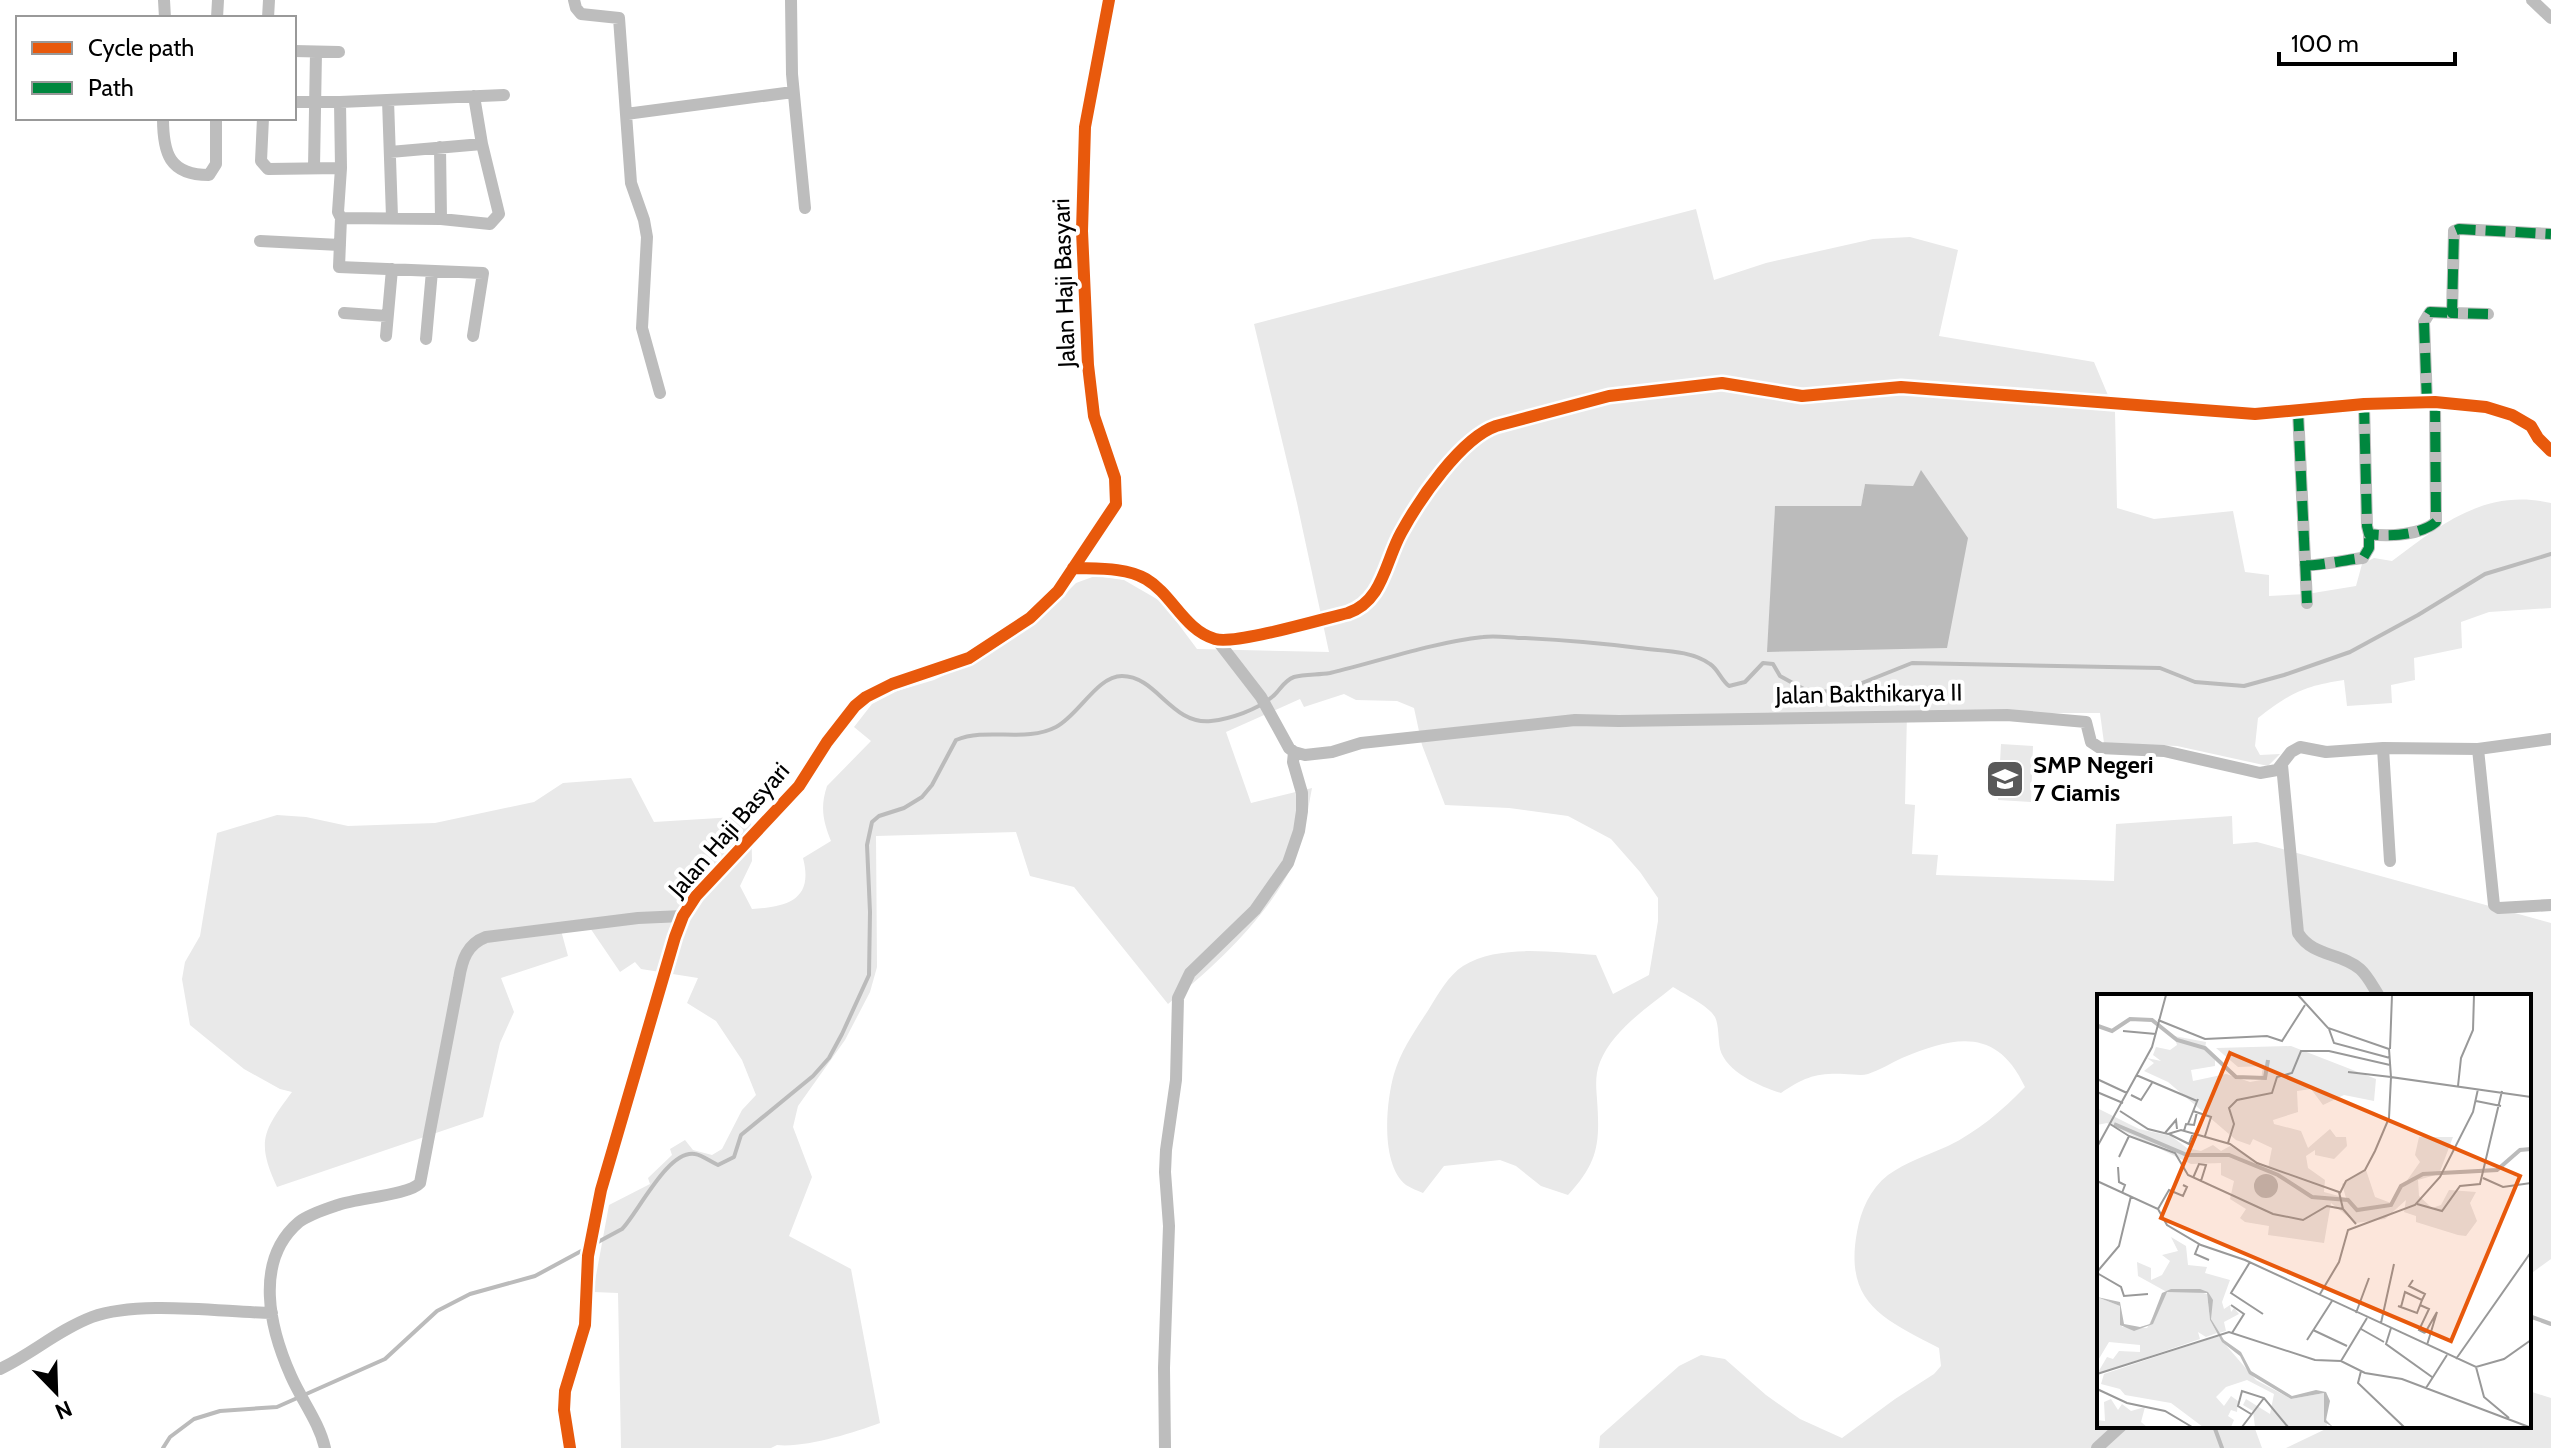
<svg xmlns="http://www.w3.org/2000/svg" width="2551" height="1448" font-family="Cabin,sans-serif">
<rect width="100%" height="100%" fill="#fff"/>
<path fill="#e9e9e9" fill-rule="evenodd" d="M1696 209 1714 280 1766 263 1873 239 1910 237 1958 250 1939 336 2094 362 2115 412 2117 508 2154 519 2233 511 2245 572 2269 575V596L2307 594 2356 586 2362 564 2374 558 2392 561C2441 524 2486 488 2551 503V608L2489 612 2461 622 2462 648 2414 658 2415 680 2391 685 2392 703 2347 706 2344 680C2304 686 2290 693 2258 718L2255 746 2260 755 2280 754 2268 766 2177 746 2104 743 2100 713H1907L1905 804 1915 805 1912 854 1938 855 1936 875 2114 881 2116 824 2232 816 2233 844 2257 842 2551 923V1259L2529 1275V996H2099V1426H2254L2262 1448H1599L1600 1436 1679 1366 1701 1355 1725 1359 1766 1395 1800 1419 1842 1438 1895 1399 1934 1374 1941 1366 1939 1348C1883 1319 1844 1303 1857 1232 1861 1210 1870 1189 1888 1175 1906 1162 1928 1155 1948 1146 1977 1132 2003 1110 2025 1087 1997 1027 1955 1036 1902 1058 1891 1063 1880 1070 1868 1074 1861 1076 1852 1074 1844 1074 1816 1073 1805 1077 1781 1093 1761 1087 1726 1072 1720 1049 1718 1040 1719 1025 1715 1017 1709 1006 1684 994 1673 987 1647 1008 1613 1030 1600 1062 1595 1075 1596 1085 1597 1099 1600 1142 1599 1162 1568 1195L1541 1186 1516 1166 1500 1160 1444 1166 1423 1193C1418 1191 1411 1188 1406 1185 1380 1164 1386 1102 1394 1074 1401 1050 1416 1029 1429 1009 1438 994 1449 975 1463 966 1500 943 1555 953 1596 955L1613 994 1649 975 1658 921V898L1640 872 1611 839 1568 816 1509 808 1445 805 1422 745 1414 708 1397 701 1356 700 1344 694 1304 707 1300 699 1226 732 1251 803 1312 788C1307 814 1303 843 1292 866 1266 919 1213 968 1168 1004L1074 887 1030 876 1016 832 876 836 877 967 870 992 845 1040 798 1106 793 1127 812 1177 789 1236 851 1269 880 1423C853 1433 805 1448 777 1445L771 1448H621L618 1293 593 1292 609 1205 650 1184 648 1178 672 1155 670 1149 685 1140 693 1150 712 1155 722 1149 742 1110 756 1095 742 1060 716 1021 687 1003 698 978 641 969 635 962 620 972 584 919 559 923 568 956 501 978 514 1012 500 1043 483 1117 277 1187C256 1141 263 1131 292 1092L280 1089 244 1069 190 1025 182 979 185 962 200 936 217 833 277 815 306 817 348 826 435 823 534 802 563 783 631 778 654 822 751 816 752 861 740 886 752 909C787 907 814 900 803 858L831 841C823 821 820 807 827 786L871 741 854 727 872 704 897 691 934 680 986 655 1043 616 1076 583 1095 576 1124 580 1162 602 1197 649 1329 652 1297 503 1254 324ZM1921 471 1947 647 1768 652 1775 507 1861 506 1865 484 1913 486Z
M2001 744 2033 746 2031 802 1998 800Z
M2529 1391 2551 1398V1448H2286L2332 1426H2529Z"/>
<path fill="#bbb" d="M1921 470 1968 538 1947 648 1767 652 1775 506H1861L1865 484 1913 486Z"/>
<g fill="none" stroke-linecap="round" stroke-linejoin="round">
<path stroke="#bbb" stroke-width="4" d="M2529 1316 2551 1324
M2214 1426 2222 1448
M163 1448 170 1437 194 1419 220 1411 277 1407 385 1359 437 1311 470 1294 535 1276 622 1229C638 1213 668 1149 695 1154 702 1155 711 1162 718 1165L734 1157 741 1135 813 1076 829 1058 842 1034 869 975 870 912 867 845 872 822 879 816 904 808 922 797 932 785 956 740C988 727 1025 743 1056 727 1079 715 1097 676 1122 676 1157 676 1171 725 1211 721 1230 719 1257 710 1272 697 1280 691 1283 681 1294 677 1305 674 1318 675 1330 673 1381 661 1430 643 1483 637 1496 635 1511 638 1525 638 1563 640 1601 643 1639 648 1661 651 1691 650 1710 664 1718 669 1721 680 1729 686L1745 682 1763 663 1773 664 1780 676 1811 693 1847 689 1912 663 2160 668 2195 682 2244 686 2284 675 2350 652 2418 615 2485 574 2551 554"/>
<path stroke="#bdbdbd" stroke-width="12" d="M164 0 165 18
M574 0 576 8 581 14 619 18 631 183 644 220 647 237 642 328 660 393
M791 0 792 74 805 208
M2532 0 2551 18
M217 18 218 0
M268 18 269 0
M294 51 339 52
M474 96 482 144 499 214 490 224 441 219 341 218 338 212 341 168 340 102 504 95
M388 100 392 217
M294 102H340
M626 114 793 92
M163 118C163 153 169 175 209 175L216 164V118
M263 118 261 161 268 169 341 168
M440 147 441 219
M390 152 482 144
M314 167 316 52
M341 218 339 267 483 273 473 336
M260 241 340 245
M344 313 387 316
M2488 314 2452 313 2454 231 2459 229 2551 234
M386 336 392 269
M426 339 432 271
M2427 403 2424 322 2430 312 2452 313
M2364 404 2367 526 2369 534C2389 537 2421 535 2436 522L2435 402
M2298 411 2307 603
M2305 565C2313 567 2350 559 2363 558L2369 548V534
M1073 568C1097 569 1125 567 1146 579 1172 594 1184 630 1215 639 1235 645 1322 619 1348 613 1383 601 1385 562 1401 533 1419 500 1461 438 1496 426L1609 396 1722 383 1802 396 1901 387 2255 414 2364 404 2435 402 2486 407 2512 415 2531 426 2538 438 2551 451
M1217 640 1261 697 1289 748 1294 752 1305 755 1332 752 1361 743 1575 720 1619 721 2007 715 2086 722 2091 742 2100 748 2164 751 2260 773 2277 770 2291 752 2300 747 2326 752 2383 748 2478 749 2551 739
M2383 748 2390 861
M2478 749 2494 905 2499 908 2551 905
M2282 765 2298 933C2313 957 2340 952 2360 969 2368 976 2373 987 2379 996
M0 1369C32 1354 58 1330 92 1317 139 1300 221 1312 272 1313
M325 1448C319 1422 302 1401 291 1376 270 1329 253 1261 299 1222 310 1214 326 1209 338 1205 358 1198 409 1195 420 1183L459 979C462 960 467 944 486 937L638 918 683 916
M570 1448 564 1410 565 1391 585 1325 588 1256 601 1190 675 937 683 916 696 896 799 786 827 742 855 706 866 697 892 684 969 658 1030 618 1058 591 1116 504 1115 478 1094 416 1088 365 1082 231 1085 127 1109 0
M1165 1448 1164 1368 1169 1226 1165 1172 1166 1150 1176 1080 1178 998 1190 973 1255 910 1288 863 1299 831 1302 811V793L1293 762 1294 752
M2097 1448 2121 1426"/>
<path stroke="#00873e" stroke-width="10" stroke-dasharray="20 10" stroke-linecap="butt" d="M2488 314 2452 313 2454 231 2459 229 2551 234
M2427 403 2424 322 2430 312 2452 313
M2364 404 2367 526 2369 534C2389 537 2421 535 2436 522L2435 402
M2298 411 2307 603
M2305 565C2313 567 2350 559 2363 558L2369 548V534"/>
<defs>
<path id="cycleway" d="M1073 568C1097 569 1125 567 1146 579 1172 594 1184 630 1215 639 1235 645 1322 619 1348 613 1383 601 1385 562 1401 533 1419 500 1461 438 1496 426L1609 396 1722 383 1802 396 1901 387 2255 414 2364 404 2435 402 2486 407 2512 415 2531 426 2538 438 2551 451
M570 1448 564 1410 565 1391 585 1325 588 1256 601 1190 675 937 683 916 696 896 799 786 827 742 855 706 866 697 892 684 969 658 1030 618 1058 591 1116 504 1115 478 1094 416 1088 365 1082 231 1085 127 1109 0"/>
</defs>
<use href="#cycleway" stroke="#fff" stroke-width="17"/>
<use href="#cycleway" stroke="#e8590c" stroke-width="12"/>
</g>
<defs>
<symbol id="school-square" viewBox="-11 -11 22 22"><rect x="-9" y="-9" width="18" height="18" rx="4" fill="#595959" stroke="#fff"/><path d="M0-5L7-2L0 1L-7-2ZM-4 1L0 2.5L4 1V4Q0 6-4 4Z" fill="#fff"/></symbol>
</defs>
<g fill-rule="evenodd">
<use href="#school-square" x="1983" y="757" width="44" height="44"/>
</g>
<g text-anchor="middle" stroke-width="8" stroke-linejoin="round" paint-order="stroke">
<g font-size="24" fill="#000" stroke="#fff">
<text transform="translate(1064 283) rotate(-92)" y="8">Jalan Haji Basyari</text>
<text transform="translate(1869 694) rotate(-1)" y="8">Jalan Bakthikarya II</text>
<text transform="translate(729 830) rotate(-49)" y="8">Jalan Haji Basyari</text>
</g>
<g font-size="24" font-weight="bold" fill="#000" stroke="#fff" text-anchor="start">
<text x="2033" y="773">SMP Negeri<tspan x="2033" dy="28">7 Ciamis</tspan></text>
</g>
</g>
<g transform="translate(2097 994)">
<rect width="434" height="434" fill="#fff"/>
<path d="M77 42 109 48 108 55 118 66V72L94 76 96 87 129 80 153 88 164 86 166 72 141 73 119 54 194 52 279 85 277 107 247 101 226 111 214 95 200 97 201 118 176 126 177 130 204 137 211 154 233 135 239 143H249L250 152 237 165 218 161V156L209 162 211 174 228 186 227 198 249 204 245 190 269 176 278 203 294 209 323 168 318 161 322 143H356L342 180 321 186 322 202 335 214 344 211 352 196 379 198 373 209 380 227 369 242 361 241 319 228V222L307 218 309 206 288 225 259 229 234 209 227 249 171 241 172 232 148 228 143 224 149 215 133 205 137 187 124 181V169L94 170 10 129 0 131V114L42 135 74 142 90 154 104 157 116 151 124 157 133 152 171 174 175 154 156 145 153 151 139 146 71 88 47 77 57 69 50 64 64 67 56 61 59 53 73 56 80 51ZM74 243 89 252 91 271 110 273 108 279 133 286 125 308 127 315 133 311 134 318 137 314 142 320 127 328 129 337 122 339 114 325 111 298 68 297 41 282 40 268 54 274V286L65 281 73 267 65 261 81 257ZM94 296 110 300 113 326 120 339 109 343 101 338 103 345 0 380 10 363 16 365 22 357 43 358V351L12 348 0 368V303L23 312 25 333 50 334 69 298ZM121 342 159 386 194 405 227 399 230 433H158L156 417 146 411 149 405 173 420 177 400 150 386 129 393 119 403 127 412 134 402 141 407 140 418 134 416 131 422 137 426 134 433H106L74 409 28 401 23 395 4 390 7 380ZM14 405 21 416 25 410 34 417 48 413 44 428 50 433H0V426L8 427 7 408Z" fill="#e9e9e9"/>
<path d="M157 192a12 12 0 1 1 24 0a12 12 0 1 1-24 0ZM103 295 111 298 116 306 114 325 127 346 144 358 154 377 195 402 219 396 229 398 233 407 229 426 236 433 227 428V399L194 405 152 380 143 362 125 348 113 326 110 299 70 298 56 330 37 337 23 331V312L0 303 23 308 27 330 43 333 53 330 65 299 74 295Z" fill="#bbb"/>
<path fill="none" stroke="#bbb" stroke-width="4" d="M1 32 15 37 33 25 55 26 80 46 108 54 139 83 168 84 171 66M17 130 90 161H132L181 181 215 203 251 206 260 216 294 211 304 192 326 180 400 176 423 156 434 155"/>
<path fill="none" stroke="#999" stroke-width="2" d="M201 1 231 34 292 55 294 83 434 103M61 26 108 45 170 42 185 47 208 11M232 35 237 49 293 64M26 37 59 40M293 55 295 1M251 78 294 83M39 81 100 107M0 85 30 99M361 92 364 64 376 36 377 1M0 98 26 109M34 101 44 106 55 89M379 107 404 112M23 117 51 135 71 140 84 136 133 150 160 169 242 198 246 215M96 117 114 123 108 142M13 130 32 142 22 163M91 130 101 105M87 137 89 130 97 131 100 118M68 139 79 126 80 135M72 140 92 150 96 139M32 142 78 159 91 181 176 220 206 226 230 212 246 215 259 230M131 149 137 130 132 114 140 106 175 99 180 83 195 79 204 57H232L293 71M0 153 55 53 69 1M21 173 22 188 28 191 25 199M96 184 102 170 109 171 104 187M386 184 406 193 434 189M0 187 61 215 70 231 104 251 148 266 379 373 407 365 434 346M243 199 249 187 268 176 278 157 292 124 294 83M320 210 345 217 363 192 383 190 405 97M61 215 72 196 86 202 90 193 86 191M102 250 98 260 112 266M153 268 134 299 166 320M0 278 22 252 34 202M0 279 24 293 27 302 51 300M316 286 312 292 328 300 325 306M223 300 242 268 251 236 318 211 343 183 376 118 381 95M134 311 147 320 135 339M323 311 332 315 322 336 328 339M301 312 320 319 325 306 308 298 304 313M259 319 272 284M284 329 297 270M294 334 289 350 335 383M264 335 287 348M216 336 250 352M328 339 340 318 330 351M210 346 235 307M359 365 434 258M244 367 270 324M379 373 387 403 412 424M264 377 261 389 307 433M0 380 132 338 218 366 244 367 268 379 305 385 432 433M329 394 350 361M0 395 30 409 68 417 95 433M154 420 141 412 145 397 167 404 191 433M145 433 167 404"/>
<path fill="#e8590c" fill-opacity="0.15" stroke="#e8590c" stroke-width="4" d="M133 59 423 182 354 347 64 224Z"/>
<rect width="434" height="434" fill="none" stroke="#000" stroke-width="4"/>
</g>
<rect x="16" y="16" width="280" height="104" fill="#ffffff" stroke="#999999" stroke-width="2"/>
<rect x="32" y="42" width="40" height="12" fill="#e8590c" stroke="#999999" stroke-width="2"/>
<text x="88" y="56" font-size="24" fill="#000000">Cycle path</text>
<rect x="32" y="82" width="40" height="12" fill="#00873e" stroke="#999999" stroke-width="2"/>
<text x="88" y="96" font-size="24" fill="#000000">Path</text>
<g transform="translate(56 1392) rotate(157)" stroke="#ffffff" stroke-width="6" paint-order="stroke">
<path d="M0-6L14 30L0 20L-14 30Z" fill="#000000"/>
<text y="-12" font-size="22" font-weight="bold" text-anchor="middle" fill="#000000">N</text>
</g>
<path d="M2279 52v12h176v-12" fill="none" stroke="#000000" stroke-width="4"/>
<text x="2291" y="52" font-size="24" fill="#000000" stroke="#ffffff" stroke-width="6" paint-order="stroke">100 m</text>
</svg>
